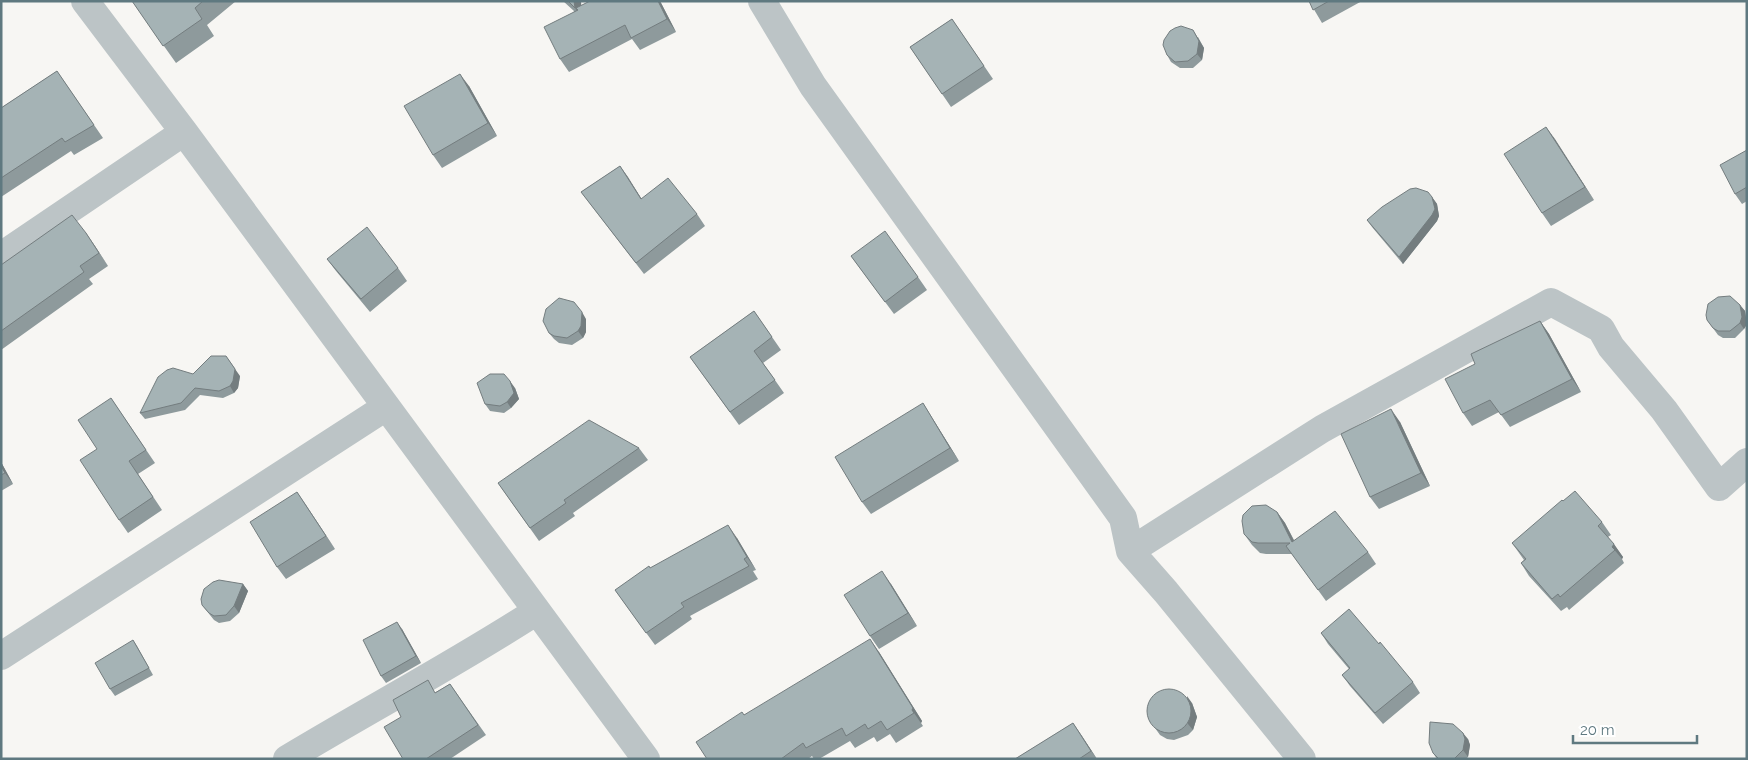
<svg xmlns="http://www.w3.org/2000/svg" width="1748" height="760" font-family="Raleway,sans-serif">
<rect width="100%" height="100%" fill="#f7f6f3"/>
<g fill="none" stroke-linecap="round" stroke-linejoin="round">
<path stroke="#bcc4c6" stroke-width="28" d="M85 1 184 132 646 759
M762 1 813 86 1123 518 1130 551 1166 592 1302 759
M1 256 184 132
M1130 551 1322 429 1551 302 1601 329 1611 347 1664 410 1719 487 1747 462
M1 656 386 407
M287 759C370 709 455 664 537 611"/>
</g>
<path fill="#8e9a9c" d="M132 1H236L207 25 214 36 176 63Z
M563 1H581V6L590 1H660L676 32 640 50 632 39 569 72 560 59 574 11Z
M1309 1H1362L1322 23Z
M952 19 993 79 951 107 910 47Z
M1198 37 1204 48 1202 60 1193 68H1180L1171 62 1167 55Z
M57 71 103 138 74 155 71 151 1 197V108Z
M469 86 497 136 442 168 433 155Z
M1546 127 1594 200 1551 226 1542 213Z
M1747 150V201L1742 204 1735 194Z
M620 166 641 198 697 214 705 226 644 274 581 192Z
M1432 197 1437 204 1439 216 1437 221 1403 264 1372 227 1367 220Z
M86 233 108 266 89 279 93 284 1 350V265Z
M851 256 918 277 927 290 894 314Z
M327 259 398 268 407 281 370 312 336 271Z
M1740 305 1745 311 1747 324 1744 329 1735 338H1723L1718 335 1707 320Z
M754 311 781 350 763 363 784 393 739 425 690 357Z
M586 319V332L583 338 572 345 559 343 554 339 549 333Z
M1540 321 1549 334 1581 392 1510 427 1499 412 1472 426 1463 413 1475 364Z
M193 374 240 376 238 388 234 393 223 398 200 395 185 410 145 419 140 413Z
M515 388 519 399 511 408 504 413 490 411 485 404Z
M111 398 155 463 138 474 162 510 128 533 119 520 97 449Z
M923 403 931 416 959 461 871 514 862 502Z
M1400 422 1430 486 1379 509 1370 497Z
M639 448 648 460 573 513 575 516 539 541 498 483Z
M1 462 13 484 1 491Z
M297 492 335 549 286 579 277 567Z
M1563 501 1602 522 1611 535 1608 537 1623 557 1622 559 1624 563 1569 610 1567 607 1561 611 1529 576 1521 563 1524 560 1512 543Z
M1277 512 1285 523 1294 540 1368 552 1376 564 1326 601 1292 554H1266L1260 553 1252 545 1244 534Z
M737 538 756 570 753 571 758 579 690 616 692 619 655 645 615 590 650 568Z
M243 584 248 591 239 613 230 621 219 623 214 620 202 605Z
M891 584 917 626 879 649 870 636Z
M402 629 421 663 386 683 381 676Z
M1321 633 1379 644 1413 682 1420 693 1383 724 1350 686 1342 675 1349 669 1328 644Z
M133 640 137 646 153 675 115 696 110 689Z
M879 652 922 721 921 723 923 726 896 743 890 734 877 742 874 737 855 748 850 741 819 759H814L812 756 808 759H707L744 715Z
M450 684 486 735 450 759H403L436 692Z
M1192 703 1197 717 1193 730 1188 735 1174 740 1167 739 1160 735 1155 728Z
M1073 723 1097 759H1015Z
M1468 739 1470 745 1468 757 1466 759H1437L1433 753Z"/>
<path fill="#747d7f" d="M574 1H581L582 16 576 8 582 17V19L575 8Z
M658 1H660L676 32 667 19Z
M1193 30 1204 48 1202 60 1197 54Z
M460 74 469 86 497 136 488 123Z
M1546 127 1555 139 1594 200 1585 187Z
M620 166 628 177 649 211 641 199Z
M1432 197 1437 204 1439 216 1437 221 1403 264 1399 257Z
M86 233 95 246 108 266 99 253Z
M1740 305 1745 311 1747 324 1744 329 1740 323Z
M582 312 586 319V332L583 338 578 331Z
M1540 321 1549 334 1581 392 1572 379Z
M226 356 240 376 238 388 234 393 230 386Z
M510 381 515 388 519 399 511 408 507 402Z
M923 403 931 416 959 461 950 448Z
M1391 409 1400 422 1430 486 1421 473Z
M1 462 13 484 5 473 1 466Z
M297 492 306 505 335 549 326 536Z
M1277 512 1285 523 1300 553 1292 542Z
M728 525 737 538 756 570 747 557Z
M1614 544 1623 557 1622 559 1612 547Z
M882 571 891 584 917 626 908 613Z
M243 584 248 591 239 613 234 606Z
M397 622 402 629 421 663 416 656Z
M870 639 879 652 922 721 921 723 923 726 912 710Z
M1187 696 1192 703 1197 717 1193 730 1188 724Z
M1073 723 1082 736 1097 759 1091 751Z
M1463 733 1468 739 1470 745 1468 757 1463 750Z"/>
<path fill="#a5b3b5" stroke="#747d7f" d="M132 1H203L195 8 202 19 163 46Z
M568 1H574L575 8Z
M590 1H658L667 19 631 38 625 25 560 59 544 27 578 10 576 8Z
M1309 1H1329L1313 10Z
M952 19 984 66 942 94 910 47Z
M1181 26 1193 30 1199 41 1197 54 1188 61 1175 62 1167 55 1163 45 1164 40 1170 31 1175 28Z
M57 71 94 125 65 142 62 138 1 178V108Z
M460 74 488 123 433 155 404 106Z
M1546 127 1585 187 1542 213 1504 154Z
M1747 150V187L1735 194 1720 165Z
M620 166 641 199 668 178 697 214 636 263 581 192Z
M1416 188 1428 192 1432 197 1435 209 1432 215 1399 257 1367 220 1382 207 1410 189Z
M72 215 86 233 99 253 80 266 84 272 1 331V265Z
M367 227 398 268 361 299 327 259Z
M885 231 918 277 885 302 851 256Z
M1730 296 1740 305 1742 317 1740 323 1730 331H1718L1713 328 1707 320 1706 315 1708 304 1718 297Z
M559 298 574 302 582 312 581 326 578 331 567 338 554 336 549 333 543 321 546 309Z
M754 311 772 337 754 351 775 380 730 412 690 357Z
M1540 321 1572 379 1501 415 1490 400 1463 413 1445 379 1475 364 1471 354Z
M211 356H226L235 369 233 381 230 386 219 391 195 388 181 403 140 413 158 377 167 370 173 368 193 374Z
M490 374H504L510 381 514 393 507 402 500 406 485 404 477 383Z
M111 398 146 450 129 461 153 497 119 520 80 460 97 449 78 420Z
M923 403 950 448 862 502 835 457Z
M1391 409 1421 473 1370 497 1341 434Z
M589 420 639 448 564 500 566 503 530 528 498 483Z
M1 466 5 473 1 475Z
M1575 491 1602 522 1598 526 1614 544 1612 547 1615 550 1560 597 1558 594 1552 599 1521 563 1526 559 1512 543 1562 500 1563 501Z
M297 492 326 536 277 567 250 522Z
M1266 505 1277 512 1292 542 1335 511 1368 552 1318 590 1286 546 1290 543H1258L1252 542 1244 534 1242 521 1243 515 1252 506Z
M728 525 747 557 744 559 749 566 681 603 684 607 646 633 615 590 649 566 650 568Z
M882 571 908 613 870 636 844 595Z
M219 580 243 584 234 606 226 615 214 616 209 613 202 605 201 599 204 589 213 582Z
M1349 609 1379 644 1380 642 1413 682 1375 713 1342 675 1350 668 1321 633Z
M397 622 416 656 381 676 363 640Z
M870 639 913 708 912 710 914 713 887 730 881 721 868 729 865 724 846 736 842 728 806 748 803 743 781 759H707L696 742 742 712 744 715Z
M133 640 149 668 110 689 95 663Z
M428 680 435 693 450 684 478 725 426 759H403L384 727 401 717 393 700Z
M1147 711a22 22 0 1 1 44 0a22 22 0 1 1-44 0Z
M1430 722 1453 724 1463 733 1465 739 1463 750 1454 759H1439L1433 753 1429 743Z
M1073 723 1091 751 1079 759H1015Z"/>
<rect width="1748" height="760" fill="none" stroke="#5f7980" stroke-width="5"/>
<path d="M1573 735v8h124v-8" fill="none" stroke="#5f7980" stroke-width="2.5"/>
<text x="1580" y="735" font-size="15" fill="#5f7980" stroke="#ffffff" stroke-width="4" paint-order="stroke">20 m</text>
</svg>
